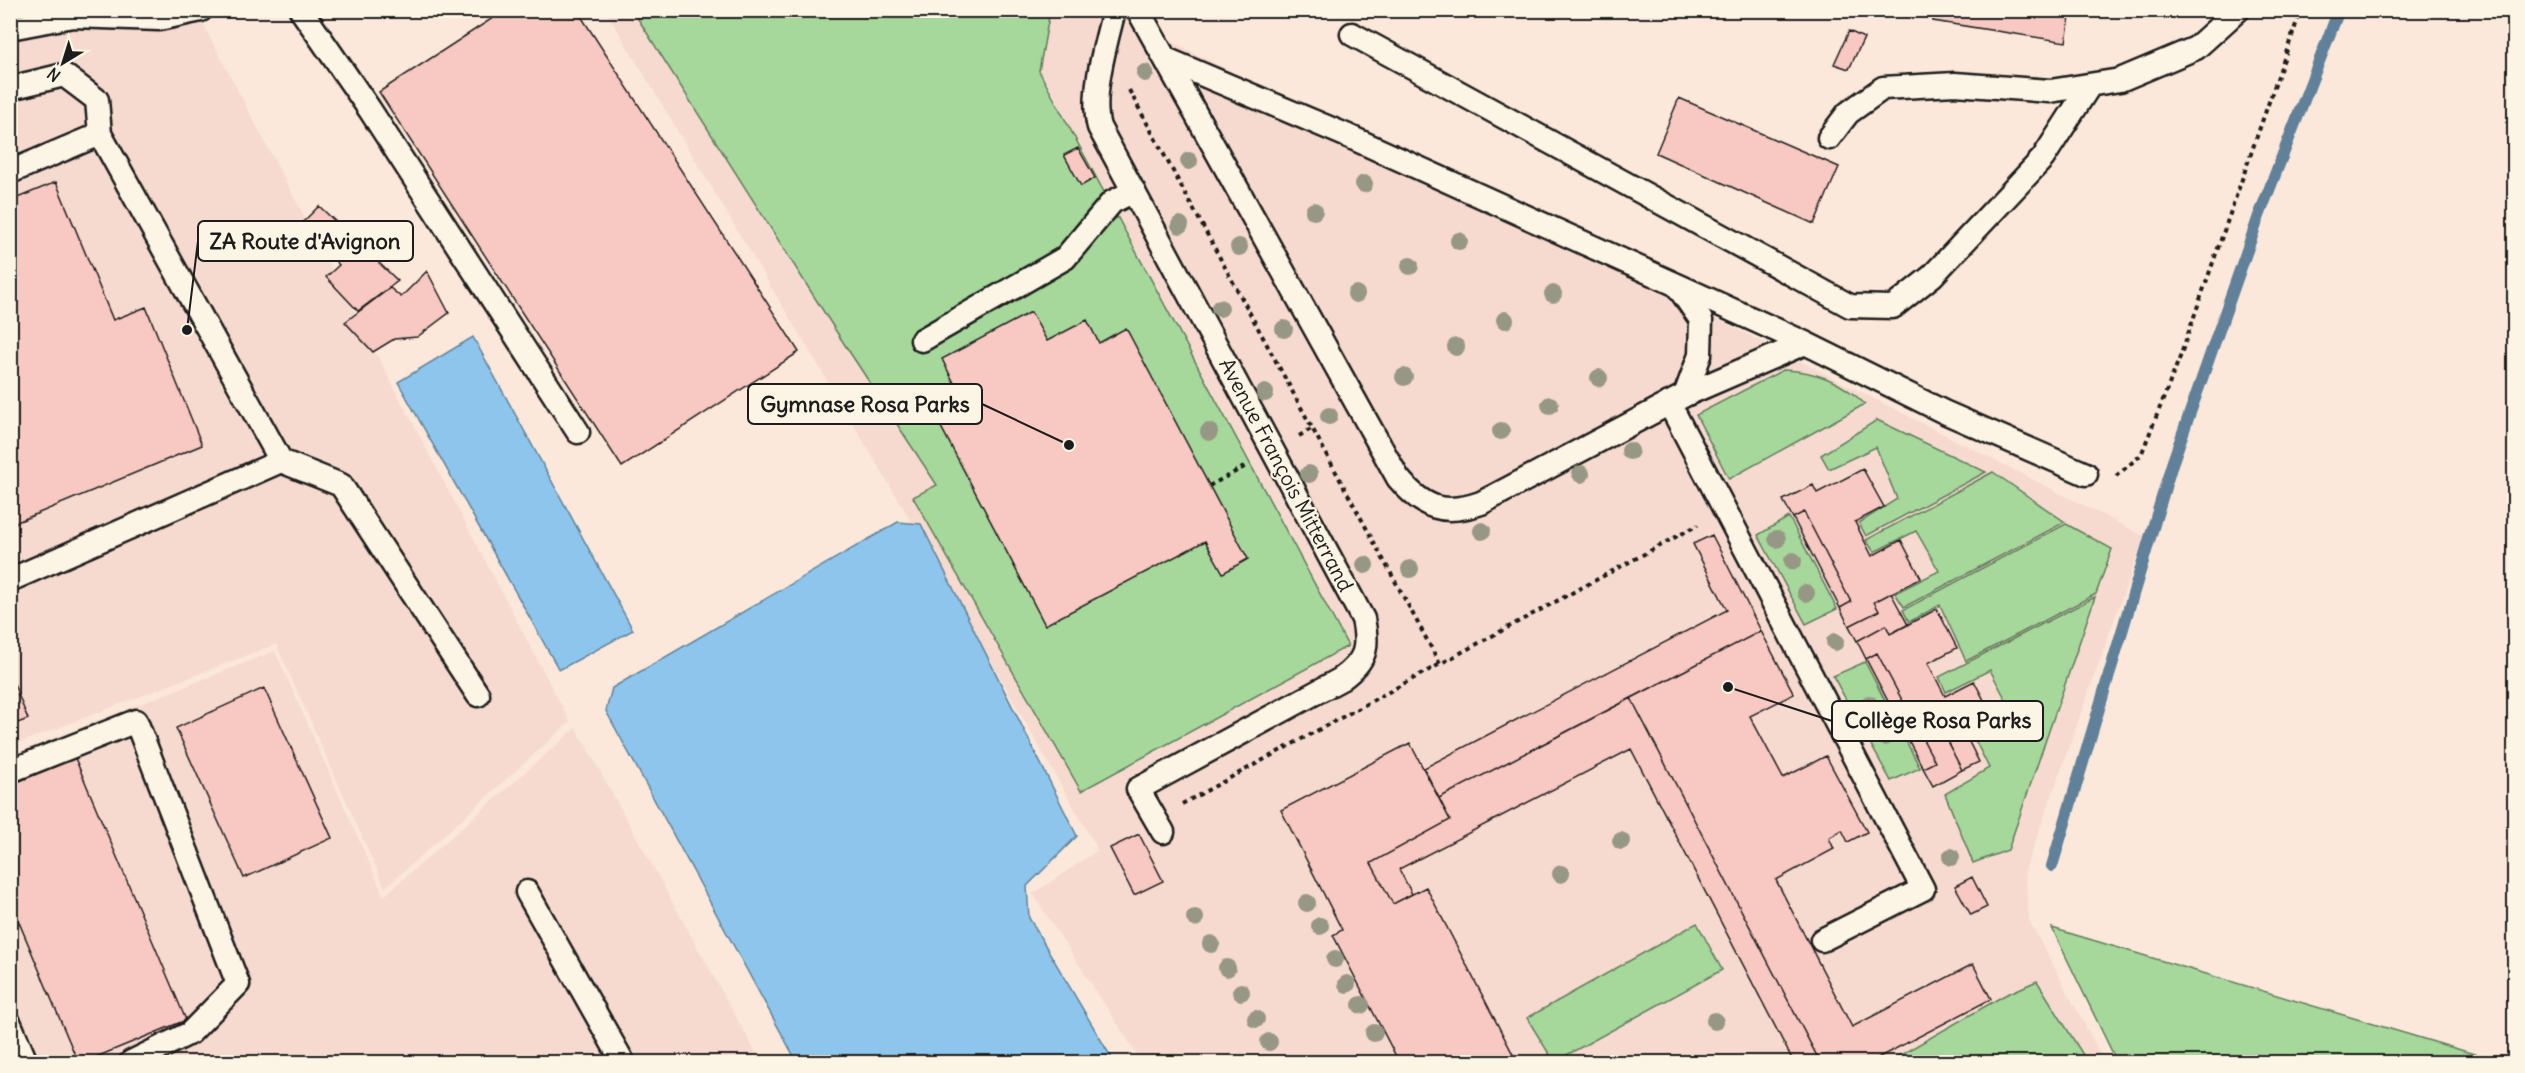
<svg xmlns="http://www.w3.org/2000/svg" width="2525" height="1073" font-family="Delius,sans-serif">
<rect width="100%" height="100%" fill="#fbe8da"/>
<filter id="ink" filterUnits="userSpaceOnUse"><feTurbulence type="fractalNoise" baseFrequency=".0167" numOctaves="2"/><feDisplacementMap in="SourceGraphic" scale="12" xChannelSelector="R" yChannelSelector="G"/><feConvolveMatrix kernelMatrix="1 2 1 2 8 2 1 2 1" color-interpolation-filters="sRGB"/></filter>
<g filter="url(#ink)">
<path fill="#f6dacf" d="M40 10 196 11 570 722 385 888 276 644 11 746V17Z
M606 11H1112L2144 536 2025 871 2029 920 2104 1061 1142 1062 1033 894 1098 850 901 504Z
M275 651 384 896 576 728 761 1062H11V755Z"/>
<path fill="#a5d89a" stroke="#607a5b" stroke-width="1.5" d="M633 11H1050L1039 71 1348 646 1081 791 913 497 937 485 841 339Z
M1783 370C1816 371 1841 381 1865 404L1729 479 1696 415Z
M1877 420 1986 472 1866 536 1859 523 1897 499 1876 447 1829 469 1821 455Z
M1993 472 2065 522 1904 607 1895 593 1939 571 1916 531 1874 552 1866 540Z
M1789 517 1837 609 1806 624 1758 535Z
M2066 524 2112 549 2096 594 1966 661 1940 605 1909 622 1903 610Z
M2095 597 2008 850 1973 863 1945 794 1989 768 1975 740 2014 715 1990 670 1946 692 1939 677Z
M1865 662 1920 768 1891 781 1833 676Z
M1697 923 1722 970 1554 1062 1527 1018Z
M2052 928 2501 1062H2117Z
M2037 981 2085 1058 2077 1062H1888L2005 995Z"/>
<path fill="#8dc5ec" stroke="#608199" stroke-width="1.5" d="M473 337 633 630 559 670 398 382Z
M898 522 921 524 1077 836 1027 886 1029 918 1114 1062H797L606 711 612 688Z"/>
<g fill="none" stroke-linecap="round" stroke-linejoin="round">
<path stroke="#608199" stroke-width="12" d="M2052 866 2172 464 2259 216 2339 10"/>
</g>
<path fill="#f8c8c2" stroke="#1c1c1c" stroke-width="1.5" d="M505 10H577L799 352 622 467 379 92Z
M1934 10H2071L2066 42 1933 21Z
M1849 31 1864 38 1849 69 1834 64Z
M1679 98 1839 167 1814 224 1656 153Z
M1078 148 1095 178 1081 186 1064 155Z
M56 182 113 320 146 307 202 445 10 525V201Z
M319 206 398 281 358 311 326 277 339 265 301 224Z
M427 271 449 313 417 337 394 339 373 352 345 322 390 288 401 297Z
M1031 312 1047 341 1087 320 1099 343 1126 328 1248 559 1223 573 1205 541 1045 625 929 404 957 389 942 359Z
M1863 469 1884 507 1855 522 1872 556 1901 540 1921 578 1874 602 1879 611 1849 626 1840 608 1851 602 1804 512 1793 518 1783 500 1813 485 1817 493Z
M1804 512 1851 602 1840 608 1793 518Z
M1712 535 1761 631 1439 798 1424 768 1727 610 1693 544Z
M1891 593 1908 625 1890 634 1886 625 1857 641 1849 626 1879 611 1874 602Z
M1937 609 1957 648 1928 663 1945 696 1974 681 1994 719 1948 743 1962 770 1933 786 1923 768 1935 762 1877 653 1866 659 1857 641 1886 625 1890 634Z
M1761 631 1794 694 1750 716 1783 778 1826 756 1867 832 1848 842 1842 830 1829 838 1834 849 1776 880 1852 1027 1973 964 1991 999 1870 1062H1820L1631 698Z
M1877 653 1935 762 1923 768 1866 659Z
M10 674 28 719 10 726Z
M264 688 332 838 244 878 176 728Z
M1631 698 1820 1062H1785L1792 1059 1631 749 1399 869 1412 894 1393 904 1371 863 1450 820 1439 798Z
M1965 734 1979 762 1962 770 1948 743Z
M1410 743 1450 820 1371 863 1393 904 1426 887 1517 1062H1399L1333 935 1342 930 1281 810Z
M75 758 186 1020 84 1062H78L10 901V785Z
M1139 834 1163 881 1134 895 1110 848Z
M1972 877 1987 907 1971 915 1955 886Z"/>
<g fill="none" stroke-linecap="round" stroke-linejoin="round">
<defs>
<path id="lane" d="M301 10 370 110 578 432
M1114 10C1106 43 1090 96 1099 127L1363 619C1369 648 1366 661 1341 679L1138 789 1163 832
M1138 10 1398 478C1423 508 1443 516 1481 503L1685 395 1700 355 1701 320 1678 287
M10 28 73 16 159 19 201 10
M1352 34 1850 306 1893 307 1932 276 2043 158 2090 85
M1168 60 1348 136 1805 343 1944 412 2086 474
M10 88 64 75 97 100 100 134 10 172
M100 134 281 461
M1829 138 1848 113 1883 88 1955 84 2050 91 2120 80 2196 48 2238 10
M922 340 1065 258 1112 202 1134 191
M1685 395 1805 343
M1669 403 1923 889 1822 940
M10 580 281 461 341 485 478 695
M10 771 136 721 238 984 190 1033 131 1062
M527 892 623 1062
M10 1024 26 1062"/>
</defs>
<use href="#lane" stroke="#1c1c1c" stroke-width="27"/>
<path stroke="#1c1c1c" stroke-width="4" stroke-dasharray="4.5 4.5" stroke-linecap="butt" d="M1129 90 1440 664 1698 525
M1299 436 1313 428
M2116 476 2141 455 2180 357 2301 10
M1209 486 1246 466
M1182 804 1440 664"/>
<use href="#lane" stroke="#fcf5e5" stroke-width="22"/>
</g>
<g fill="#979786">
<circle cx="1145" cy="73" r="9"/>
<circle cx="1189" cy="161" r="9"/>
<circle cx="1364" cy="184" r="9"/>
<circle cx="1314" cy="211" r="9"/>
<circle cx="1180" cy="225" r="9"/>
<circle cx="1459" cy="241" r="9"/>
<circle cx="1239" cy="247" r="9"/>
<circle cx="1410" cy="266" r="9"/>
<circle cx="1356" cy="294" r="9"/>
<circle cx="1553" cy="294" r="9"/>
<circle cx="1220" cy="308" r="9"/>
<circle cx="1505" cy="320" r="9"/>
<circle cx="1284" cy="329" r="9"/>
<circle cx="1456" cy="347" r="9"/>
<circle cx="1404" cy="377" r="9"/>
<circle cx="1599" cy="378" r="9"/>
<circle cx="1265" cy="393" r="9"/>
<circle cx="1550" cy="405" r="9"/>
<circle cx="1329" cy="416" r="9"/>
<circle cx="1501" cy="431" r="9"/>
<circle cx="1209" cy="432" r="9"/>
<circle cx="1630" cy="451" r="9"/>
<circle cx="1309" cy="474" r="9"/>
<circle cx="1581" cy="474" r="9"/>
<circle cx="1482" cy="531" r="9"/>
<circle cx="1777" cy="539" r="9"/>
<circle cx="1793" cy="561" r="9"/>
<circle cx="1365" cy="565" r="9"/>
<circle cx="1410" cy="569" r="9"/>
<circle cx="1806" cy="593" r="9"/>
<circle cx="1835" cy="642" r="9"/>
<circle cx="1869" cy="704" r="9"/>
<circle cx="1885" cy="737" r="9"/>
<circle cx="1621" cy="841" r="9"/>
<circle cx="1951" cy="857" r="9"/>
<circle cx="1561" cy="874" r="9"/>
<circle cx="1307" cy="903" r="9"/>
<circle cx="1195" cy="918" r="9"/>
<circle cx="1320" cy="926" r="9"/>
<circle cx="1211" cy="944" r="9"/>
<circle cx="1335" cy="959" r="9"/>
<circle cx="1227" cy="968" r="9"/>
<circle cx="1347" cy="984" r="9"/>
<circle cx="1241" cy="992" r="9"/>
<circle cx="1361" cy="1005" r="9"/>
<circle cx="1256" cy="1019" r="9"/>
<circle cx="1715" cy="1021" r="9"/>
<circle cx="1374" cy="1033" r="9"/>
<circle cx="1269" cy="1042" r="9"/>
</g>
</g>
<g text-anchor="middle" stroke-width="4.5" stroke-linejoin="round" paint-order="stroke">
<g font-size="21" fill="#1c1c1c" stroke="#fcf5e5">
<text transform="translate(1286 475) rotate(62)" y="7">Avenue François Mitterrand</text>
</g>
</g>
<path fill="none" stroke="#1c1c1c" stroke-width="2" d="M187 330L198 241M1069 445L982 404M1728 687L1832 721"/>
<g fill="#1c1c1c" stroke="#fcf5e5" stroke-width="2">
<circle cx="187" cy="330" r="6"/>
<circle cx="1069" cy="445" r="6"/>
<circle cx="1728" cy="687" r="6"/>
</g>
<g fill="#fcf5e5" stroke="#1c1c1c" stroke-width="2">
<rect x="198" y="221" width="215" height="40" rx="6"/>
<rect x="748" y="384" width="234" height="40" rx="6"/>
<rect x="1832" y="701" width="211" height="40" rx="6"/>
</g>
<g font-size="22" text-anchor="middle" font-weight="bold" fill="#1c1c1c">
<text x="305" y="249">ZA Route d'Avignon</text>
<text x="865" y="412">Gymnase Rosa Parks</text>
<text x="1938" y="728">Collège Rosa Parks</text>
</g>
<rect width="2525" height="1073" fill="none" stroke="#fcf5e5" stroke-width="36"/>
<rect x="18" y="18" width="2489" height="1037" fill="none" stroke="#1c1c1c" stroke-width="2" filter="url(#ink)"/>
<g transform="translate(63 63) rotate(218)" stroke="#fcf5e5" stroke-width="4.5" paint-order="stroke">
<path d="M0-4.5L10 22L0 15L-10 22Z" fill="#1c1c1c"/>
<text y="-9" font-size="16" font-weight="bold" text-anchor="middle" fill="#1c1c1c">N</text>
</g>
</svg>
